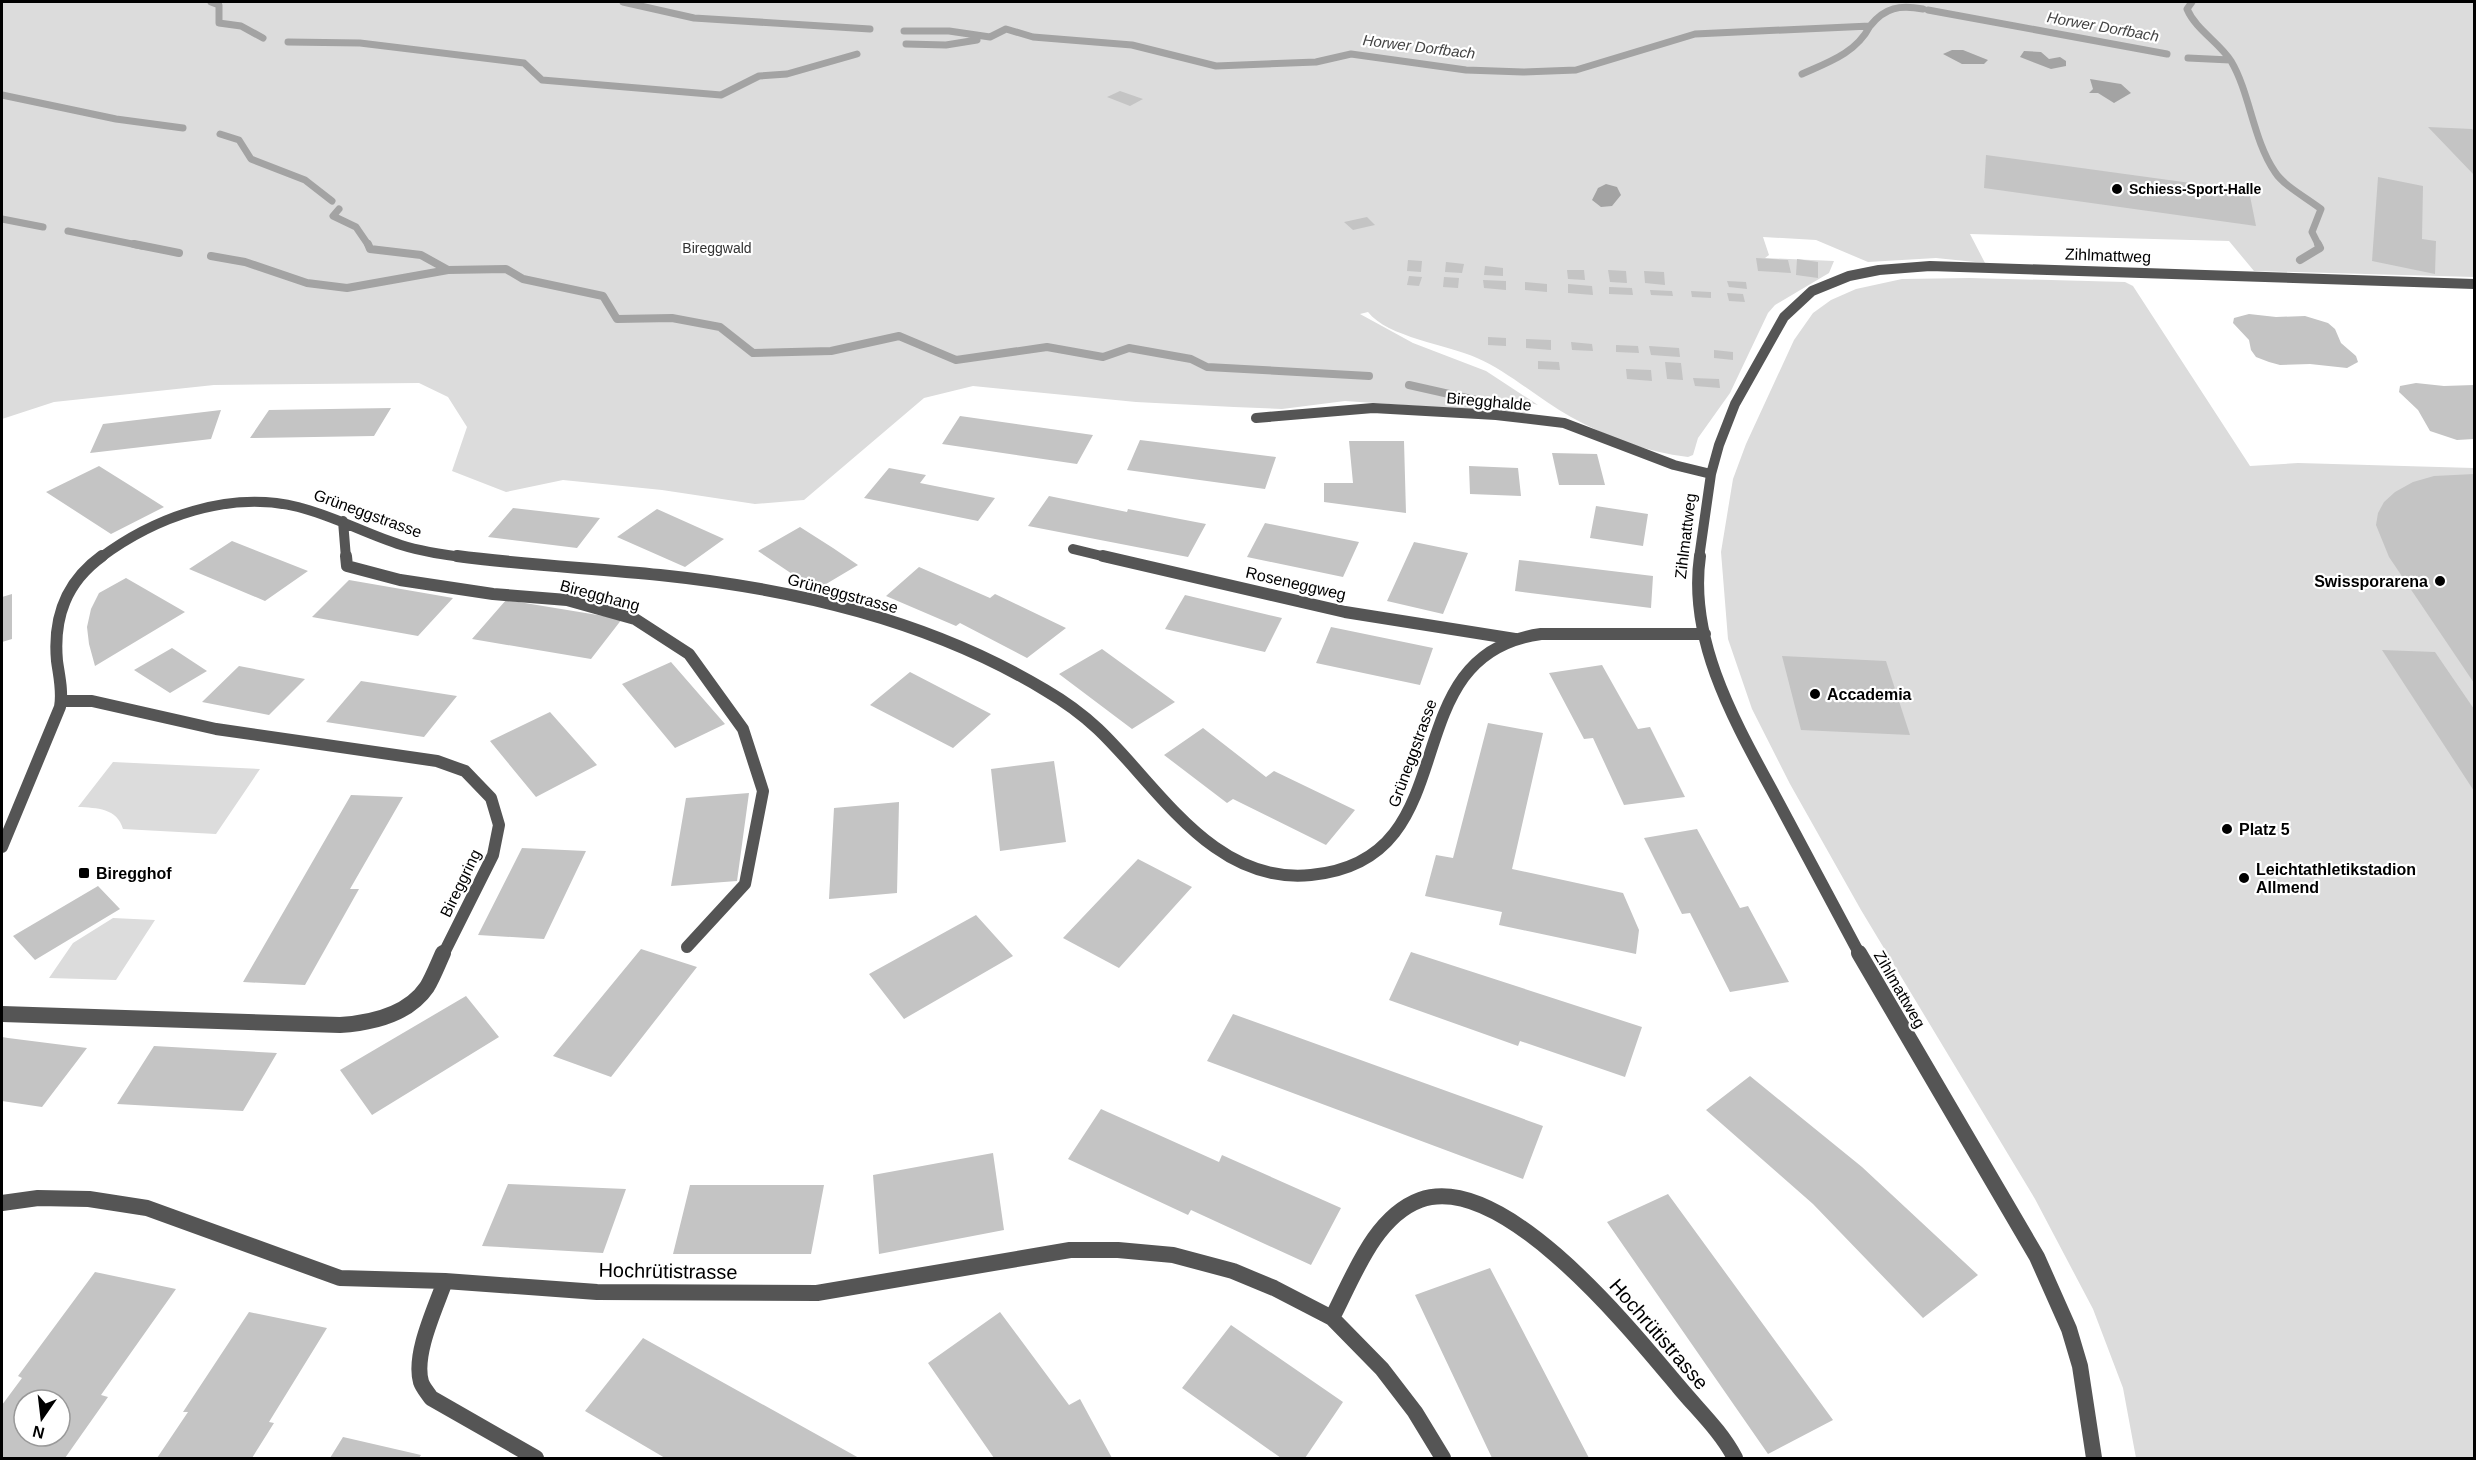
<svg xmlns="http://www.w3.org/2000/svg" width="2476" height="1460" font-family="Arial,sans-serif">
<rect width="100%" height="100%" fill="#fff"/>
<path fill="#dcdcdc" d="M2 2H2474V277L2254 271 2229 241 1970 234 1985 263 1936 258 1868 262 1816 240 1763 237 1769 255 1765 258 1834 261 1829 273 1775 305 1768 313 1730 393 1698 438 1693 455 1688 457C1646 452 1607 437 1571 417 1538 399 1511 373 1477 358 1448 345 1387 337 1368 312L1360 314 1413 343 1486 371 1538 405 1517 399 1515 405 1526 413H1523L1345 401 1282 409 1234 407 1136 402 973 386 924 398 804 500 755 504 662 490 563 480 506 492 452 471 467 427 448 397 419 383 214 385 54 402 2 419Z
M1970 278 2125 282 2133 286 2250 466 2298 463 2474 468V1458H2136L2123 1388 2093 1309 2035 1199 1861 910 1790 784 1752 709 1728 639 1721 552 1733 479 1746 444 1794 340 1813 313 1831 300 1856 289 1902 279Z
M113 762 260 769 216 834 123 829C117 808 97 808 78 807Z
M113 918 155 920 116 980 49 978 73 943Z"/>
<path fill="#a3a3a3" d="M1952 50H1963L1988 60 1984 64H1962L1943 54Z
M2024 51 2041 52 2049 59 2060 57 2066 61V66L2051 69 2020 57Z
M2090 79 2121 84 2131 93 2114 103 2098 93H2089L2093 89Z
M1606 184 1617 187 1621 195 1612 206 1601 207 1592 200 1598 188Z"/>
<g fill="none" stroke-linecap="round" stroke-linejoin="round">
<path stroke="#a3a3a3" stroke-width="7" d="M211 2 219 5V23L241 26 263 38
M623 2 694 18 870 29
M2192 2 2187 9C2196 30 2219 42 2231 61 2250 93 2253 140 2275 172 2284 186 2307 198 2321 209L2312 232 2319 246
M1928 10 2167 54
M904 31H949L990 37 1006 29 1033 37 1132 45 1216 66 1316 62 1351 54 1466 70 1523 72 1576 70 1695 34 1870 26C1885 7 1900 5 1923 9
M288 42 360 43 524 63 542 80 721 95 759 76 787 74 857 54
M906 44 946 45 977 40
M2188 58 2230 60
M1802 74C1829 62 1856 53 1870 26
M2 95 116 119 183 128
M220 134 239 140 251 159 305 180 332 201
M339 209 333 216 356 227 369 246
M2 219 43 227
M68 231 142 246"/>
<path stroke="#a3a3a3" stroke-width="8" d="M134 244 179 253
M368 244 370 249 421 255 448 270 506 269 523 279 603 296 617 319 672 318 720 327 753 353 831 351 899 336 956 360 1047 347 1103 357 1129 348 1191 359 1207 367 1369 376
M211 256 245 262 307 283 347 288 448 270
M2300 260 2320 248 2318 244
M1409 385 1507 407"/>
</g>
<path fill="#c4c4c4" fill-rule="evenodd" d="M1120 91 1143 99 1130 106 1107 97Z
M2428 127 2472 129 2474 131V175Z
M1986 155 2249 191 2256 226 1984 188Z
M2378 177 2423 186 2422 239 2436 241 2435 274 2372 261Z
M1367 217 1375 225 1353 230 1344 222Z
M1756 258 1788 260 1791 273 1758 271Z
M1797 259 1818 262V278L1796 275Z
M1408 260 1422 261 1421 272 1407 271Z
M1446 262 1464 264 1462 273 1445 272Z
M1485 266 1503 268V276L1484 275Z
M1567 270H1584L1585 280 1568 279Z
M1608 270 1626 271 1627 283 1610 282Z
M1644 271 1664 272 1665 285 1645 283Z
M1409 276 1422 277 1419 286 1407 285Z
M1444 277 1459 278 1458 288 1443 287Z
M1483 280 1506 281V290L1484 288Z
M1727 281 1746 282 1747 289 1729 287Z
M1525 282 1547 284V292L1525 290Z
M1568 284 1592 286 1593 295 1568 293Z
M1609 287 1632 288 1633 295 1609 294Z
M1650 290 1672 291 1673 296 1651 295Z
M1691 291 1711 292V298L1692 297Z
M1727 293 1743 294 1745 302 1729 301Z
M2249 314 2276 317 2305 316 2328 323 2335 329 2341 343 2356 356 2358 362 2347 368 2310 364 2280 365 2269 362 2256 357 2251 350 2249 340 2233 323 2234 318Z
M1488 337 1506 338V346L1488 345Z
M1526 339 1551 340V350L1526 348Z
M1571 342 1592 344 1593 351 1572 350Z
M1616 345 1638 346 1639 353 1616 352Z
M1649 346 1679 348 1680 357 1651 355Z
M1714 350 1733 352V360L1714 358Z
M1538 361 1559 362 1560 370 1538 369Z
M1665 362 1681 363 1683 380 1667 379Z
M1626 369 1651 370 1652 381 1627 379Z
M1693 378 1719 379 1720 388 1695 386Z
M2416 383 2444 386 2474 385V439L2457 440 2430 431 2418 410 2399 392 2400 386Z
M391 408 374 436 250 438 269 410Z
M221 410 211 439 90 453 103 424Z
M960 416 1093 435 1077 464 942 444Z
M1140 440 1276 457 1265 489 1127 470Z
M1349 441H1404L1406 513 1324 502V483H1353Z
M1552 453 1597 454 1605 485H1559Z
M99 466 131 486 164 507 111 534 46 492Z
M1469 466 1518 468 1521 496 1470 494Z
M889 468 926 475 920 483 995 498 978 521 864 498Z
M2474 474V683L2389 557 2376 525 2378 513 2384 502 2395 492 2413 482 2434 476Z
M1049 496 1127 512 1128 509 1206 524 1188 557 1028 526Z
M1596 506 1648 514 1643 546 1590 538Z
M513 508 600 518 577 548 488 537Z
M657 509 724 539 685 567 617 537Z
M1265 523 1359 542 1343 577 1247 557Z
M800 527 833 548 858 565 816 590 758 551Z
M232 541 308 571 265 601 189 569Z
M1414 542 1468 553 1443 614 1387 601Z
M1519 560 1653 576 1651 608 1515 591Z
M919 567 990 598 995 594 1066 628 1027 658 960 623 956 626 886 596Z
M126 578 185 612 95 666 89 644 87 627 91 609 99 593Z
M349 580 453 598 418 636 312 617Z
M12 594V639L2 642V597Z
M1185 595 1282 618 1265 652 1165 629Z
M506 600 622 619 591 659 472 639Z
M1331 627 1433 648 1420 685 1316 663Z
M172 648 207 671 170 693 134 670Z
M1102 649 1175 702 1132 729 1059 674Z
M2382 650 2435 652 2474 709V791Z
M1782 656 1886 661 1910 735 1801 730Z
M671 662 725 724 675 748 622 684Z
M1602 665 1638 729 1650 727 1685 797 1624 805 1593 738 1584 739 1549 673Z
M239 666 305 679 269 715 202 702Z
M910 672 991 714 953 748 870 705Z
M361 681 457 696 424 737 326 722Z
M550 712 597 765 536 797 490 741Z
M1488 723 1543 733 1512 869 1623 893 1639 930 1636 954 1499 925 1502 912 1425 896 1436 855 1453 858Z
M1203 728 1266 777 1274 771 1355 810 1326 845 1233 799 1227 803 1164 755Z
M1054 761 1066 842 1000 851 991 769Z
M749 793 737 881 671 886 686 798Z
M351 795 403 797 350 889H359L305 985 243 982Z
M899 802 897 893 829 899 834 808Z
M1697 829 1740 908 1748 906 1789 982 1730 992 1690 913 1682 914 1644 838Z
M522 848 586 851 544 939 478 935Z
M1138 859 1192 887 1119 968 1063 938Z
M98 886 120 909 35 960 13 936Z
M976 915 1013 956 904 1019 869 974Z
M641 949 697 967 611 1077 553 1056Z
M1411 952 1642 1027 1625 1077 1520 1041 1518 1046 1389 1000Z
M466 996 499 1037 372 1115 340 1070Z
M1233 1014 1543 1126 1523 1179 1207 1061Z
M2 1037 8 1038 87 1048 42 1107 2 1101Z
M154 1046 277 1053 243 1111 117 1104Z
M1750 1076 1862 1167 1978 1275 1923 1318 1813 1204 1706 1110Z
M1101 1109 1219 1162 1222 1155 1341 1208 1311 1265 1191 1210 1188 1215 1068 1159Z
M993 1153 1004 1230 879 1254 873 1175Z
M508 1184 626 1189 603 1253 482 1246Z
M690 1185H824L811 1254H673Z
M1668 1194 1833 1420 1768 1454 1607 1222Z
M1490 1268 1589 1458H1492L1415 1295Z
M95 1272 176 1289 101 1395 108 1397 65 1458H2V1405L22 1378 18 1376ZM24 1400H60V1436H24Z
M249 1312 327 1328 269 1422 274 1423 252 1458H157L188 1412H183Z
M1000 1312 1069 1405 1080 1399 1112 1458H994L928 1363Z
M1231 1325 1343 1402 1305 1458H1281L1182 1388Z
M643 1338 859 1458H665L585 1411Z
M343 1437 421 1455 419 1458H330Z"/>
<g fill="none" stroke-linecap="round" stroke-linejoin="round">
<path stroke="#555" stroke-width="10" d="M1256 418 1373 408 1496 415 1564 423 1674 465 1711 474
M343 521 346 558
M1073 549 1110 558
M100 558C155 517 229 490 298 507 334 516 366 534 401 545 423 552 446 555 469 558
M1699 558 1711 474 1719 445 1735 404 1784 317 1812 291 1849 276 1879 270 1930 266 2474 284"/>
<path stroke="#555" stroke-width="12" d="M346 556 347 566 400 580 493 594 567 600 635 619 689 654 743 729 763 791 745 884 687 947
M457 556C525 565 592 568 660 575 794 589 929 620 1045 690 1064 701 1082 714 1098 729 1159 787 1213 885 1311 875 1473 860 1387 655 1541 634H1705
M1103 556 1345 612 1515 639
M1700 556C1687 646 1741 732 1782 809 1808 858 1834 906 1860 955
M63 701H92L216 729 437 761 465 771 491 798 499 825 493 855 443 955
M2 847 60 707C63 691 59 676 57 661 53 617 66 582 102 556"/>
<path stroke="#555" stroke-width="16" d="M1859 953 2037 1257 2069 1329 2080 1366 2094 1458
M2 1014 340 1025C371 1023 408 1015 427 987 433 977 438 964 443 953
M2 1203 38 1198 89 1199 147 1208 340 1278 445 1281 597 1292 817 1293 1070 1250H1118L1173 1255 1233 1271 1274 1288 1332 1318 1382 1369 1415 1412 1443 1458
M445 1281C436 1307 413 1354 421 1382 423 1388 428 1393 431 1398L536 1458
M1332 1318C1353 1278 1374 1217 1420 1200 1503 1170 1632 1331 1679 1387 1698 1410 1721 1431 1735 1458"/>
</g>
<g fill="#000" stroke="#fff" stroke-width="2">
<circle cx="2117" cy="189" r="6"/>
<circle cx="2440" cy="581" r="6"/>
<circle cx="1815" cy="694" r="6"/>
<circle cx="2227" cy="829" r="6"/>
<rect x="78" y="867" width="12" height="12" rx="3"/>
<circle cx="2244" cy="878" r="6"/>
</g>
<g text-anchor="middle" stroke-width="4.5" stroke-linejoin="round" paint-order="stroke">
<g font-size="14" font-weight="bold" fill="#000" stroke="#fff" text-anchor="start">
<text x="2129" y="194">Schiess-Sport-Halle</text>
</g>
<g font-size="14" fill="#333" stroke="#fff">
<text x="717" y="253">Bireggwald</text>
</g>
<g font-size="15" font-style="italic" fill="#444" stroke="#fff">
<text transform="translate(2103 27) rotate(10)" y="5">Horwer Dorfbach</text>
<text transform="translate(1419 47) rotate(7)" y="5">Horwer Dorfbach</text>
</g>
<g font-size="16" fill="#000" stroke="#fff">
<text transform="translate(2108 255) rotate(2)" y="6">Zihlmattweg</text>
<text transform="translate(1489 401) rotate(5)" y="6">Biregghalde</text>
<text transform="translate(368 513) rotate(20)" y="6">Grüneggstrasse</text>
<text transform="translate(1685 536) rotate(-83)" y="6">Zihlmattweg</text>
<text transform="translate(1296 583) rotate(13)" y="6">Roseneggweg</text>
<text transform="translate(843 593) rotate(15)" y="6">Grüneggstrasse</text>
<text transform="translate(600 595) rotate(15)" y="6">Biregghang</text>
<text transform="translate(1412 753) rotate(-70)" y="6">Grüneggstrasse</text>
<text transform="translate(460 883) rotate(-64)" y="6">Bireggring</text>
<text transform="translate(1900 989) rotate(60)" y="6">Zihlmattweg</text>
</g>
<g font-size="16" font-weight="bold" fill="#000" stroke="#fff" text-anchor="start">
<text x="2428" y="587" text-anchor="end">Swissporarena</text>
<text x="1827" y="700">Accademia</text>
<text x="2239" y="835">Platz 5</text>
<text x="2256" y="875">Leichtathletikstadion<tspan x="2256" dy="18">Allmend</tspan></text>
<text x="96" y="879">Biregghof</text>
</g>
<g font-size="20" fill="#000" stroke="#fff">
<text transform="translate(668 1271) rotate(1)" y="7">Hochrütistrasse</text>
<text transform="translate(1659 1334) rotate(49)" y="7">Hochrütistrasse</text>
</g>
</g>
<rect width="2476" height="1460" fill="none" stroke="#000000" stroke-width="6"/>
<g transform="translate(42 1418) rotate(194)"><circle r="28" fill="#ffffff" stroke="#999999" stroke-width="1.5"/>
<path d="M0-4.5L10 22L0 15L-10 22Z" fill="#000000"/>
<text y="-9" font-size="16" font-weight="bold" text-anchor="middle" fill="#000000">N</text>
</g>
</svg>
